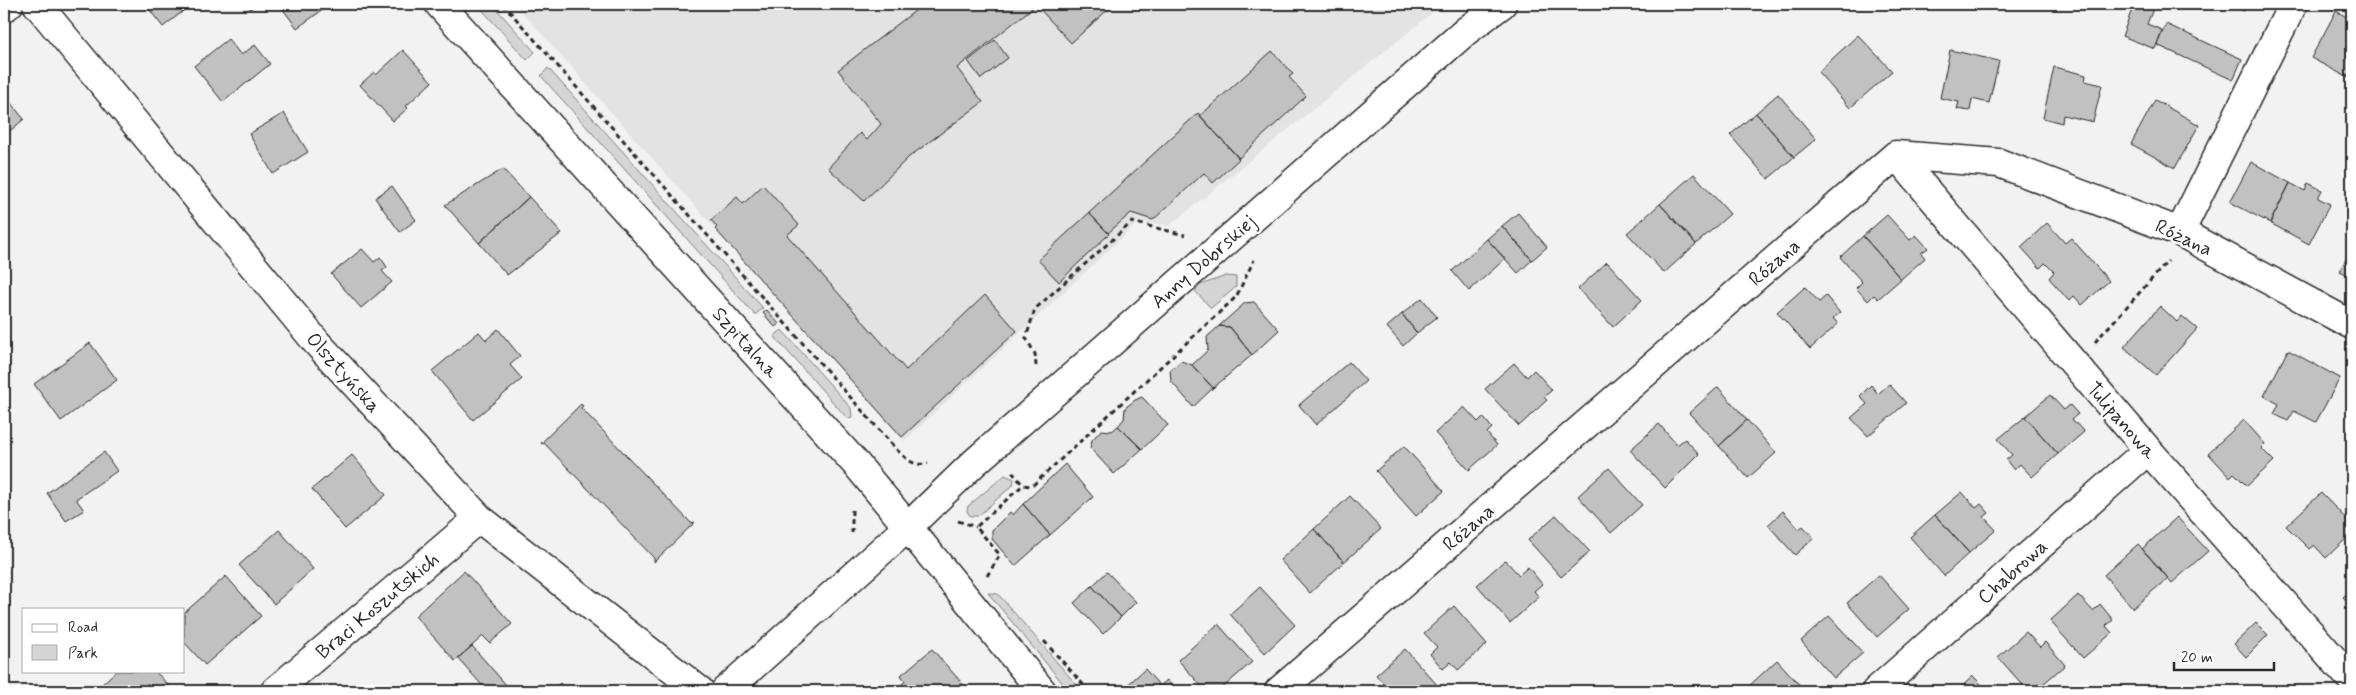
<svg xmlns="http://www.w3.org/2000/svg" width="2356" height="695" font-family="Mynerve,sans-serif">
<rect width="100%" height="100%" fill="#f2f2f2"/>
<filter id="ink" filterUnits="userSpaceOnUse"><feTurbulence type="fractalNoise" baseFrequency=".02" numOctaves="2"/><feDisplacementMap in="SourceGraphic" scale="10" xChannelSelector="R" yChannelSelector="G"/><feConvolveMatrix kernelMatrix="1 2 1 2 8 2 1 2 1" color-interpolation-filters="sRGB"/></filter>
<g filter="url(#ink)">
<path fill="#e3e3e3" d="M515 4H1443L1169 226 1140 221 904 441Z"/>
<path fill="#d5d5d5" stroke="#808080" d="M477 4H492L535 52 527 60Z
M548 68 763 308 755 315 541 76Z
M1226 276 1236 277V287L1211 308 1195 291 1200 285Z
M782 330 851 408 852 417 847 418 774 336Z
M1005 475 1014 479 1013 485 978 516H970L967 511 968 506Z
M988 593 998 594 1082 691H1069Z"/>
<path fill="#c1c1c1" stroke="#2b2b2b" d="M145 4H192L163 27Z
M246 4H258L250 9Z
M279 4H331L297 28Z
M924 4H1114L1071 43 1036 5 957 68 983 102 909 157 864 201 828 168 860 133 867 140 881 124 838 70Z
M2134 4H2155L2147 24 2162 30 2155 49 2122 36Z
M2211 4H2226L2224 9Z
M2228 4H2247L2244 11Z
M2336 11 2352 20V68L2347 77 2311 58Z
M2166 24 2242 59 2233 80 2157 45Z
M1858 35 1892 71 1850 108 1818 72Z
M228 39 241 55 255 45 270 64 223 102 194 66Z
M995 40 1008 58 981 79 968 61Z
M403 50 432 82 406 106 408 108 393 121 360 85 374 72 376 75Z
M1950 50 1999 61 1989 103 1972 99 1970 111 1957 109 1959 102 1940 98Z
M1272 51 1293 74 1289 77 1306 96 1239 158 1200 116Z
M2054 67 2086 75 2085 81 2102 85 2093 122 2063 115 2062 123 2043 118Z
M2352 68V80L2347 77Z
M1778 94 1816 139 1794 157 1756 113Z
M4 95 24 119 4 136Z
M2155 100 2199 125 2175 168 2131 144Z
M284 113 308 152 273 174 249 134Z
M1198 113 1239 159 1213 183 1204 173 1153 220 1131 213 1108 233 1089 213Z
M1756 113 1794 157 1768 179 1730 135Z
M2251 162 2290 183 2270 223 2230 202Z
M503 169 529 197 479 243 445 205Z
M1694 174 1730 214 1696 244 1660 204Z
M2290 183 2305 191 2308 183 2322 190 2318 198 2330 204 2309 244 2270 223Z
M763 185 799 225 787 235 906 370 985 295 1017 331 902 437 715 229 717 227 711 220 737 197 743 204Z
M392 186 416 220 400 232 375 198Z
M529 197 562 233 507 275 479 243Z
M1660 204 1696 244 1664 273 1627 233Z
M1089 213 1109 234 1059 282 1038 260Z
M1518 213 1547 247 1532 260 1502 226Z
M1887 215 1910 240 1916 235 1928 248 1921 253 1925 258 1901 279 1863 236Z
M2047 223 2065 243 2071 238 2109 281 2082 305 2074 296 2069 301 2049 278 2054 272 2045 263 2040 268 2021 247Z
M1502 226 1532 260 1518 273 1487 239Z
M1863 236 1901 279 1878 299 1874 295 1868 301 1856 288 1862 282 1840 257Z
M1487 239 1505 259 1469 291 1452 271Z
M2352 247V277L2340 271Z
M362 249 374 262 380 257 387 267 382 271 392 282 361 308 331 274Z
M1607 262 1642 300 1613 327 1578 289Z
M1805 287 1819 302 1826 296 1840 313 1833 318 1838 324 1810 349 1777 312Z
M1422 298 1437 317 1417 333 1402 314Z
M1254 302 1279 330 1252 355 1230 327 1219 326 1245 303Z
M2160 306 2177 322 2182 316 2197 329 2156 375 2124 347Z
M767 310 779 324 775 327 763 313Z
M1402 314 1417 333 1403 346 1387 327Z
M1219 326 1230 327 1252 355 1213 388 1192 365 1208 350 1207 337Z
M498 329 520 356 510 365 522 379 473 420 432 371 479 332 486 340Z
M90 343 117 380 61 421 34 384Z
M2288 350 2340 378 2316 422 2294 411 2288 421 2274 414 2279 404 2264 396Z
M1181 361 1192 365 1213 388 1193 407 1171 381 1170 370Z
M1349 362 1366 381 1316 425 1299 405Z
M1514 363 1527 377 1534 370 1552 390 1544 397 1547 400 1519 426 1485 389Z
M1889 384 1906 403 1868 436 1851 418 1867 404 1860 396 1871 385 1878 394Z
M1718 387 1747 420 1719 446 1689 413Z
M2050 395 2064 410 2070 405 2078 414 2072 419 2084 432 2058 454 2025 417Z
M1142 397 1168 425 1142 449 1118 426 1124 419 1125 408 1135 400Z
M581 404 583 406 581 408 691 523 695 522 654 562V558L544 443 542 444 541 443Z
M1464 407 1478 422 1483 417 1492 428 1487 433 1497 445 1469 470 1435 433Z
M2025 417 2058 454 2032 477 2020 464 2014 470 2006 460 2012 455 1998 439Z
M1747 420 1776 453 1748 478 1719 446Z
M2244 420 2265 444 2261 448 2274 461 2247 486 2234 473 2230 477 2208 453Z
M2352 423V436L2347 433Z
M1659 424 1677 445 1685 439 1699 454 1665 488 1630 450Z
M1118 426 1142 449 1114 474 1090 448 1092 440 1101 430 1112 431Z
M1404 446 1444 491 1416 516 1376 471Z
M104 452 117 471 76 499 84 510 66 521 47 493Z
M352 455 386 495 345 529 312 489Z
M1065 464 1093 497 1050 535 1023 504Z
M1609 468 1642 505 1611 533 1578 496Z
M1962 492 1976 508 1981 504 1989 513 1984 517 1996 530 1969 553 1935 515Z
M2321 493 2352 525V533L2326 558 2314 545 2309 549 2286 526Z
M1350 496 1381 529 1344 562 1314 529Z
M1023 504 1050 535 1015 566 992 539V530L1010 512 1013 515Z
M1783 511 1799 529 1803 526 1814 538 1795 555 1768 525Z
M1556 515 1590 552 1561 577 1528 540Z
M1935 515 1969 553 1944 576 1910 537Z
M2177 517 2208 551 2172 583 2142 549Z
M1314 529 1344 562 1310 593 1280 560Z
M279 530 313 569 274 604 239 565Z
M2138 544 2168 578 2133 608 2104 575Z
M1505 560 1519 575 1528 567 1542 584 1534 591 1539 597 1510 623 1477 585Z
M464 571 512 624 490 643 483 636 455 661 415 616Z
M1107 572 1136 602 1121 617 1092 586Z
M1879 575 1909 609 1877 637 1847 603Z
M226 576 261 616 205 665 184 642V613Z
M1092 586 1121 617 1103 634 1074 603Z
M1260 587 1295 625 1265 653 1230 614Z
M2352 589V607L2343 597Z
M2078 595 2093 611 2100 604 2113 620 2106 626 2112 633 2083 658 2050 621Z
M1454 606 1487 644 1458 670 1451 662 1443 669 1430 654 1437 647 1424 633Z
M1829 616 1863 653 1834 678 1801 641Z
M2256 623 2268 635 2246 657 2234 644Z
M1218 624 1252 662 1219 691H1206L1178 660Z
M2026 632 2040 647 2045 642 2065 665 2035 691H2028L1998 657Z
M472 646 507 686 501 691H487L458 658Z
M932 649 969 691H968L896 690 905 681 901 675Z
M1405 649 1439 687 1435 691H1390L1376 675Z
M1777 660 1805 691H1753L1749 686Z
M1145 669 1160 686 1167 680 1176 691H1121Z
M116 671H155L170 687 165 691H103L99 687Z
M1973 676 1988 691H1957Z
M560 683 568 691H551Z"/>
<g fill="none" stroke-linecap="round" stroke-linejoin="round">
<defs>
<path id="minor" d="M37 4 317 343 479 518 700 691
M439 4 857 465 1042 691
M4 8 9 4
M1896 155 2148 450 2352 680
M2180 232 2293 4
M275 691 479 518
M725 691 909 526 974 463 1466 31 1502 4
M1279 691 1896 155 1999 163 2180 232 2352 325
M1876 691 2148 450"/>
</defs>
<use href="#minor" stroke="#2b2b2b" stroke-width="31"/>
<path stroke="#2b2b2b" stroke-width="3" stroke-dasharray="5 4" stroke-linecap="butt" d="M503 4 897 450C906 458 914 468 928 463
M2095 342 2168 261
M1036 366 1035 354 1026 338 1035 309 1132 222 1185 235
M1012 472 1023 485
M958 521 976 527
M852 533V510
M987 576 1000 555 976 527 1023 485 1032 486 1236 297 1254 260
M1044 641 1089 691
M238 691 245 685"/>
<use href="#minor" stroke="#fff" stroke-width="28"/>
</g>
</g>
<g text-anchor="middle" stroke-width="5" stroke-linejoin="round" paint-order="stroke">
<g font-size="20" fill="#2b2b2b" stroke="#fff">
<text transform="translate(2184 237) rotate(25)" y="7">Różana</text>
<text transform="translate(1203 261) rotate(-41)" y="7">Anny Dobrskiej</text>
<text transform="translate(1774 262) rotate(-41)" y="7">Różana</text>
<text transform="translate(746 342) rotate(48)" y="7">Szpitalna</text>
<text transform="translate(344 372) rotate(48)" y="7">Olsztyńska</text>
<text transform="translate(2122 420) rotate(49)" y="7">Tulipanowa</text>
<text transform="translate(1468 527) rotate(-41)" y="7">Różana</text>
<text transform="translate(2012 571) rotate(-42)" y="7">Chabrowa</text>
<text transform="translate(377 605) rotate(-40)" y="7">Braci Koszutskich</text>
</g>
</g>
<rect width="2356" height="695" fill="none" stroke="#fff" stroke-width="20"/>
<rect x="10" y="10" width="2336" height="675" fill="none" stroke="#2b2b2b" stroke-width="2" filter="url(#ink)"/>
<rect x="22" y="608" width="162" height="65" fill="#ffffff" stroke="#aaaaaa"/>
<rect x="32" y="624" width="25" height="8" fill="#ffffff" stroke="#aaaaaa"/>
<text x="68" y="632" font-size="15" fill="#2b2b2b">Road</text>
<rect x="32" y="645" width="25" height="15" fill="#d5d5d5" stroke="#aaaaaa"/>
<text x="68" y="658" font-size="15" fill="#2b2b2b">Park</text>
<path d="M2174 662v8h100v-8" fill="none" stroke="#2b2b2b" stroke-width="2.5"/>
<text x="2181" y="662" font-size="15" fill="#2b2b2b" stroke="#ffffff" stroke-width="4" paint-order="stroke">20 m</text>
</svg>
